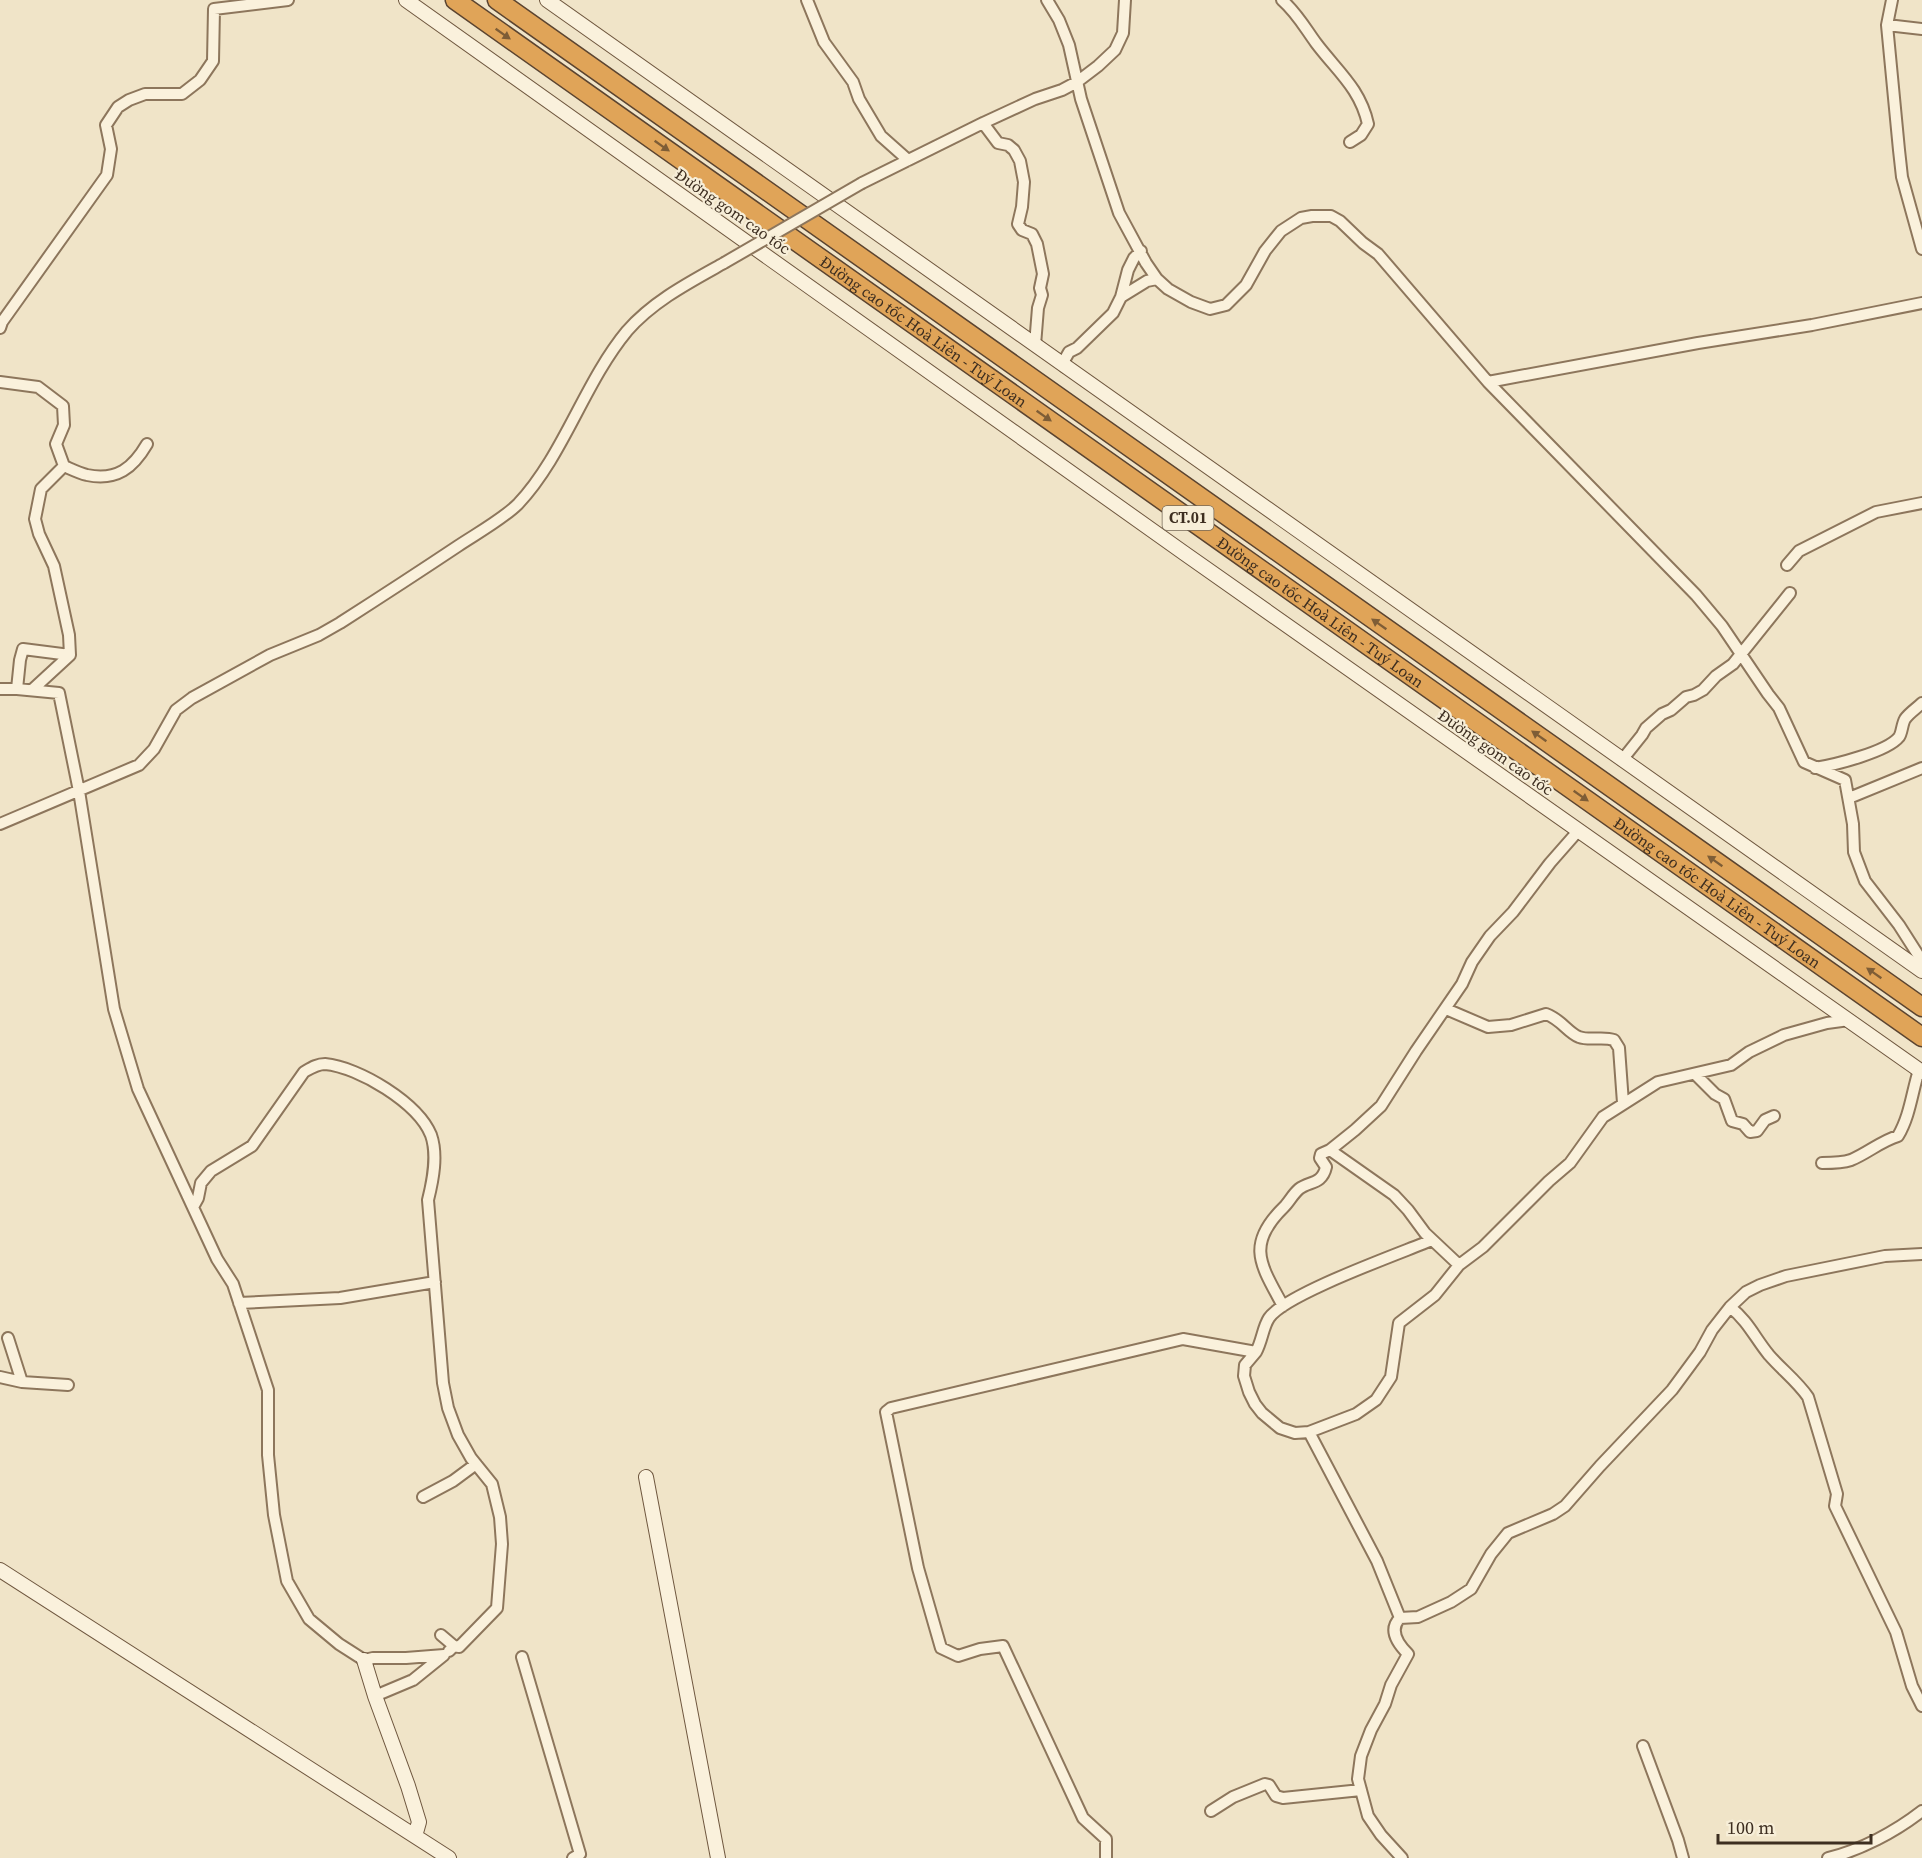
<svg xmlns="http://www.w3.org/2000/svg" width="1922" height="1858" font-family="'Source Serif 4',serif">
<rect width="100%" height="100%" fill="#f0e4c8"/>
<g fill="none" stroke-linecap="round" stroke-linejoin="round">
<defs>
<path id="street" d="M807 0 824 42 853 82 859 99 881 136 908 160
M1047 0 1059 20 1069 45 1081 99 1119 213 1146 263 1157 279 1168 289 1191 302 1210 309 1226 305 1246 285 1265 251 1281 231 1301 218 1312 216H1331L1340 221 1363 243 1378 254 1488 382 1696 595 1722 626 1768 694 1779 708 1804 762 1845 780 1853 824 1854 852 1865 881 1899 925 1922 961
M1282 0C1297 13 1305 28 1316 43 1337 71 1360 88 1368 124L1361 135 1350 142
M1892 0 1887 25 1899 150 1902 177 1922 249
M1887 25 1922 29
M983 123 998 143 1008 145 1014 150 1020 161 1024 182 1022 207 1018 224 1022 230 1032 234 1037 244 1043 274 1040 288 1042 295 1038 308 1035 345
M862 183 983 123 1035 99 1062 90 1077 82 1098 66 1115 50 1123 33 1125 0
M1121 297 1147 281 1157 279
M0 328 2 322 107 175 111 149 106 125 118 107 129 100 145 94H182L200 80 213 61 214 9 288 0
M1065 367V359L1069 352 1077 348 1113 313 1121 297 1128 270 1134 258 1141 251
M0 382 38 387 63 406 64 425 56 444 64 466 41 489 35 519 39 534 54 566 69 635 70 655 23 649 20 660 17 689 59 693 79 791 114 1009 138 1089 217 1259 233 1284 268 1390V1455L274 1515 287 1581 309 1619 339 1644 364 1660 373 1658H406L444 1655 413 1680 375 1696
M1488 382 1698 343 1812 325 1922 303
M64 466C71 469 79 473 87 475 117 481 133 468 147 444
M1787 565 1799 551 1876 512 1922 503
M0 689H17
M32 690 70 655
M1622 760 1642 735 1646 728 1662 714 1671 710 1686 697 1694 695 1703 690 1716 676 1733 664 1790 593
M1815 768C1834 765 1887 752 1899 737 1902 733 1902 724 1905 719 1909 713 1917 708 1922 703
M1849 798 1922 768
M0 824 139 765 154 749 176 710 192 698 270 655 319 635 340 623C379 598 419 572 458 546 476 534 503 519 518 504 564 455 584 383 627 331 653 301 690 282 724 263
M1446 1009 1488 1027 1511 1025 1546 1014C1562 1020 1567 1032 1579 1037 1590 1041 1603 1036 1614 1040L1619 1048 1623 1103
M1695 1074 1715 1094 1724 1099 1732 1121 1743 1124 1750 1132 1757 1131 1765 1120 1774 1116
M1330 1150 1394 1195 1408 1210 1425 1233 1459 1265
M1822 1163C1832 1163 1842 1163 1851 1160 1868 1153 1881 1141 1898 1136 1910 1116 1912 1092 1919 1070
M193 1207 198 1198 201 1183 211 1171 252 1146 304 1072C311 1068 317 1064 325 1064 359 1067 418 1103 431 1135 438 1155 433 1180 428 1200L443 1383 448 1408 458 1435 471 1458 492 1484 500 1517 502 1544 497 1608 459 1647 454 1646
M239 1303 340 1298 435 1282
M1283 1306C1261 1265 1245 1245 1284 1207 1289 1202 1293 1194 1299 1189 1309 1181 1322 1185 1326 1167L1320 1158 1321 1154 1330 1150 1355 1130 1381 1106 1416 1051 1462 984 1472 962 1490 936 1513 912 1550 863 1579 830
M1730 1307C1748 1321 1755 1338 1769 1355 1782 1370 1797 1381 1808 1397L1837 1494 1835 1506 1896 1632 1912 1686 1922 1706
M8 1338 22 1382 68 1385
M1256 1352 1245 1365 1244 1376 1249 1392 1255 1404 1262 1413 1280 1428 1295 1433 1309 1432 1356 1414 1376 1400 1391 1377 1399 1323 1435 1295 1459 1265 1483 1247 1549 1181 1570 1163 1603 1117 1658 1082 1731 1065 1749 1052 1784 1035 1827 1023 1849 1020
M0 1377 22 1382
M1309 1432 1377 1561 1400 1618
M423 1497 453 1481 476 1464
M441 1635 454 1646 449 1651
M522 1657 580 1854 573 1858
M1643 1746 1678 1840 1683 1858
M1211 1811 1233 1797 1265 1784 1269 1785 1276 1796 1283 1798 1361 1790
M1106 1858V1839L1083 1818 1003 1646 980 1649 958 1656 941 1648 918 1568 886 1412 891 1408 1183 1339 1256 1352C1262 1341 1263 1327 1269 1318 1285 1294 1401 1253 1432 1240
M1402 1858 1381 1835 1368 1816 1358 1779 1361 1756 1371 1730 1385 1704 1391 1685 1408 1654C1398 1644 1388 1630 1400 1618L1418 1617 1451 1602 1471 1589 1491 1554 1508 1533 1553 1514 1565 1506 1600 1466 1672 1390 1700 1352 1712 1330 1730 1307 1746 1292 1760 1285 1786 1276 1885 1256 1922 1254
M1828 1858C1861 1850 1895 1832 1922 1811"/>
<path id="secondary" d="M406 0 1184 553 1922 1072
M547 0 1922 971
M646 1477 718 1858
M0 1570 449 1858
M364 1660 375 1696 408 1786 419 1822 415 1836"/>
<g id="highway">
<path id="s1" d="M455 0 1922 1037"/>
<path d="M497 0 1922 1007"/>
</g>
</defs>
<use href="#street" stroke="#8d765c" stroke-width="14"/>
<use href="#secondary" stroke="#6f573f" stroke-width="16"/>
<use href="#highway" stroke="#5b4430" stroke-width="21"/>
<use href="#street" stroke="#faf1dc" stroke-width="10"/>
<use href="#secondary" stroke="#faf1dc" stroke-width="14"/>
<use href="#highway" stroke="#e0a458" stroke-width="18"/>
<defs>
<path id="street-bridge" d="M724 263 862 183"/>
</defs>
<use href="#street-bridge" stroke="#8d765c" stroke-width="14" stroke-linecap="butt"/>
<use href="#street-bridge" stroke="#faf1dc" stroke-width="10"/>
</g>
<defs><path id="oneway-solid" d="M-6-.8H1V-3.2L6.5 0L1 3.2V.8H-6Z" transform="scale(1.5)"/></defs>
<g fill="#7e5d36">
<use href="#oneway-solid" transform="translate(503 34) rotate(35)"/>
<use href="#oneway-solid" transform="translate(662 146) rotate(35)"/>
<use href="#oneway-solid" transform="translate(1044 416) rotate(35)"/>
<use href="#oneway-solid" transform="translate(1379 624) rotate(-145)"/>
<use href="#oneway-solid" transform="translate(1539 736) rotate(-145)"/>
<use href="#oneway-solid" transform="translate(1581 796) rotate(35)"/>
<use href="#oneway-solid" transform="translate(1715 861) rotate(-145)"/>
<use href="#oneway-solid" transform="translate(1874 973) rotate(-145)"/>
</g>
<g text-anchor="middle" stroke-width="4.5" stroke-linejoin="round" paint-order="stroke">
<rect fill="#f7eed8" stroke="#756857" stroke-width="1.5" x="1162.5" y="506" width="51" height="24" rx="4.5"/>
<g font-size="15" font-weight="bold" fill="#3d2e20">
<text x="1188" y="523">CT.01</text>
</g>
<g font-size="16" fill="#3d2e20" stroke="#f7eed8">
<text transform="translate(733 211) rotate(35)" y="6">Đường gom cao tốc</text>
<text dy="6" stroke="none"><textPath href="#s1" startOffset="574">Đường cao tốc Hoà Liên - Tuý Loan</textPath></text>
<text dy="6" stroke="none"><textPath href="#s1" startOffset="1060">Đường cao tốc Hoà Liên - Tuý Loan</textPath></text>
<text transform="translate(1496 752) rotate(35)" y="6">Đường gom cao tốc</text>
<text dy="6" stroke="none"><textPath href="#s1" startOffset="1546">Đường cao tốc Hoà Liên - Tuý Loan</textPath></text>
</g>
</g>
<path d="M1718 1834v9h153v-9" fill="none" stroke="#3d2e20" stroke-width="3"/>
<text x="1727" y="1834" font-size="18" fill="#3d2e20" stroke="#f7eed8" stroke-width="4.5" paint-order="stroke">100 m</text>
</svg>
